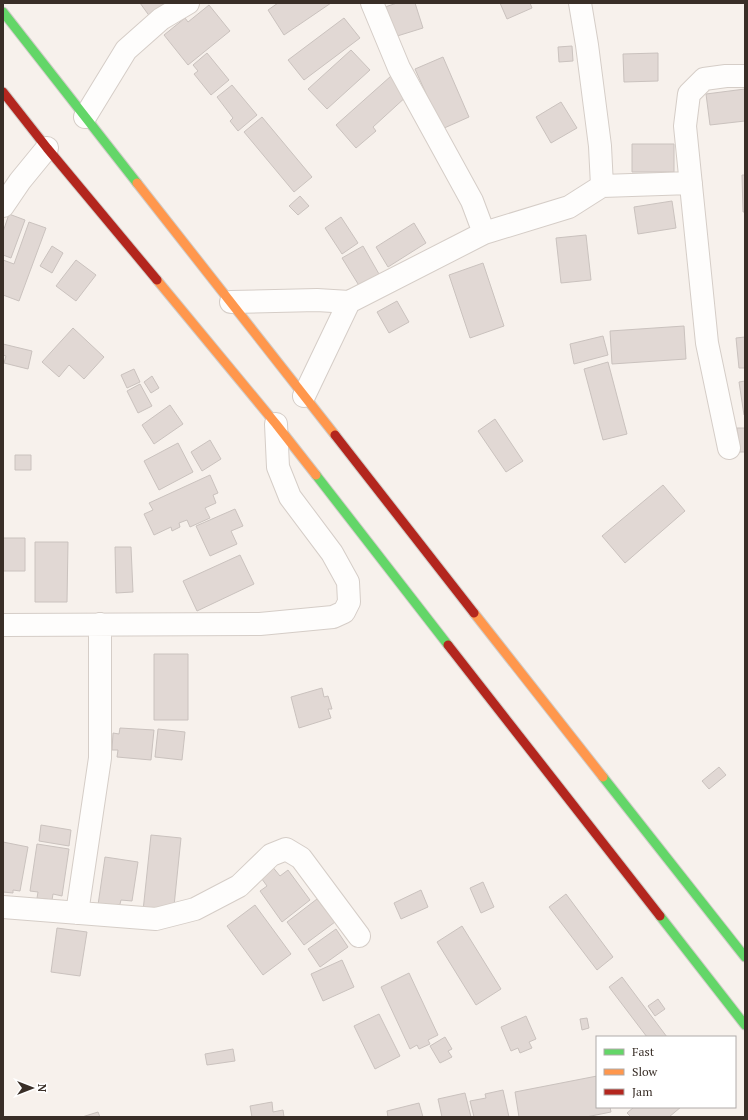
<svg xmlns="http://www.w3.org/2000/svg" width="748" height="1120" font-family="'PT Serif',serif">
<rect width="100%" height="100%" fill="#f7f1ec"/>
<path fill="#e1d8d4" stroke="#cac2be" d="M140 3H177L153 21Z
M278 3H331L284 35 268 10Z
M397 3H415L423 28 394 37 385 7Z
M500 3H530L532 8 507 19Z
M209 5 230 31 188 65 164 35 185 18 188 22Z
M344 18 360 38 304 80 288 60Z
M572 46 573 61 559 62 558 47Z
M351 50 370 70 327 109 308 89Z
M207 53 229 80 211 95 194 74 198 71 193 65Z
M658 53V81L624 82 623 54Z
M443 57 469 117 442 129 415 69Z
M391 76 408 95 373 127 376 131 356 148 336 125Z
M232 85 257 115 238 131 230 121 233 118 217 97Z
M745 89V121L710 125 706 94Z
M561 102 577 128 551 143 536 117Z
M262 117 312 177 294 192 244 132Z
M632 144H674V172H632Z
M742 175H745V212H743Z
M300 196 309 206 298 215 289 206Z
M672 201 676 228 638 234 634 207Z
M9 214 25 220 11 258 3 255V232Z
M341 217 358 243 342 254 325 228Z
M29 222 46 228 19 301 3 295V260L14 264Z
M414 223 426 243 388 267 376 247Z
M586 235 591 280 561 283 556 238Z
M52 246 63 253 52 273 40 266Z
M363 246 383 281 363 292 342 258Z
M76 260 96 275 76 301 56 286Z
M483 263 504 326 470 338 449 275Z
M397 301 409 322 389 333 377 312Z
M684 326 686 359 612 364 610 331Z
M73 328 104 357 84 379 69 365 59 377 42 362Z
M603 336 608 355 574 364 570 344Z
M745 337V368H739L736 338Z
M3 344 32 351 28 369 4 363 6 356 3 355Z
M608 362 627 434 603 440 584 369Z
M134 369 140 382 127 388 121 375Z
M152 376 159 388 151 393 144 382Z
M745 381V415H744L739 382Z
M140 384 152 406 138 413 127 391Z
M170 405 183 424 154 444 142 425Z
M495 419 523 461 506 472 478 431Z
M737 428H745V452H740Z
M210 440 221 459 202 471 191 452Z
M178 443 193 472 159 490 144 461Z
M15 455H31V470H15Z
M210 475 218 493 213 495 216 503 205 508 210 518 190 527 187 520 179 523 180 527 172 531 171 527 154 535 144 514 153 510 149 503Z
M663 485 685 511 625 563 602 536Z
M235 509 243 526 231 531 237 544 210 556 196 526Z
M3 538H25V571H3Z
M35 542H68L67 602H35Z
M115 547H131L133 592 116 593Z
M240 555 254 584 197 611 183 581Z
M154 654H188V720H154Z
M322 688 324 697 328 696 332 709H328L331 718 299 728 291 697Z
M120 728 154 730 151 760 117 757 118 750H112L113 733 119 734Z
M158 729 185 732 182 760 155 757Z
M719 767 726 775 709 789 702 781Z
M41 825 71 830 69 846 39 841Z
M151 835 181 838 174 906 143 911Z
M3 842 28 847 20 891 13 890V893L3 892Z
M37 844 69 849 62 896 53 894 52 900 37 898 38 892 30 891Z
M105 857 138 862 132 901 121 900 119 908 98 905Z
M271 865 280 876 288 870 310 900 282 922 260 891 267 886 259 875Z
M483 882 494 907 481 913 470 888Z
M421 890 428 907 401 919 394 903Z
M566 894 613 957 597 970 549 907Z
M317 899 335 922 304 945 287 922Z
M255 905 291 954 263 975 227 926Z
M462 926 501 989 476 1005 437 942Z
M57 928 87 932 80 976 51 972Z
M336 929 348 947 320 967 308 949Z
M342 960 354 987 323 1001 311 974Z
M409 973 438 1035 428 1040 430 1044 419 1049 417 1045 410 1049 381 987Z
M622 977 667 1037H647L609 987Z
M658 999 665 1009 655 1016 648 1006Z
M379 1014 400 1056 375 1069 354 1026Z
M526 1016 536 1039 529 1042 532 1048 520 1053 518 1048 511 1051 501 1027Z
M587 1018 589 1028 582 1030 580 1019Z
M445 1037 452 1049 448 1051 452 1057 440 1063 430 1046Z
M233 1049 235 1061 207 1065 205 1054Z
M597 1076V1107H610L611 1112 586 1117H519L515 1092Z
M503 1090 509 1117H474L470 1101 486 1098 485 1094Z
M465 1093 471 1117H442L438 1099Z
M272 1102 273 1112 283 1110 284 1117H252L250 1106Z
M419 1103 423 1117H388L387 1111Z
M634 1107H681L669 1117H631L627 1113Z
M98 1112 100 1117H82Z"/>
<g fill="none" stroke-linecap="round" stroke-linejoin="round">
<defs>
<path id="street" d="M372 3 399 68 472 201 484 233
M85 117 126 50 161 19 188 3
M602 186 691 183
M3 206 20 181 47 148
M231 302 317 300 349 302 484 233 569 207 602 186 600 146 587 45 580 3
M304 396 349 302
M729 448 707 343 685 126 689 94 704 79 726 76H745
M3 625 260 624 333 617 344 612 349 602 348 582 332 553 290 497 278 467 276 424
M3 907 156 919 195 909 239 886 271 855 286 849 301 858 359 936
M77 913 100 758V624"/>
<path id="fast" d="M3 12 137 183
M316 475 448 645
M603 777 745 957
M660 916 745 1025"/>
<path id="slow" d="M137 183 335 435
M157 280 276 424 316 475
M474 613 603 777"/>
<path id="jam" d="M3 92 47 148 157 280
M335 435 474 613
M448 645 660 916"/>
</defs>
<use href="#street" stroke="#d5cdc7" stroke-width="24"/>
<use href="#fast" stroke="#d0ccc8" stroke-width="11"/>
<use href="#slow" stroke="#d0ccc8" stroke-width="11"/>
<use href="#jam" stroke="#d0ccc8" stroke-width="11"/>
<use href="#street" stroke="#fefdfc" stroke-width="22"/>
<use href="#fast" stroke="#63d668" stroke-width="9"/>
<use href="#slow" stroke="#ff974d" stroke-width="9"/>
<use href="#jam" stroke="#b3261e" stroke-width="9"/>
</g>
<rect width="748" height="1120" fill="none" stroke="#392e27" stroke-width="8"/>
<rect x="596" y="1036" width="140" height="72" fill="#ffffff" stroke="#b0aba9"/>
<rect x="604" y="1049" width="20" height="6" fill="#63d668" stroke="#b0aba9"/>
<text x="632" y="1056" font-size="12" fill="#392e27">Fast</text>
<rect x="604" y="1069" width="20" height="6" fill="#ff974d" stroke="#b0aba9"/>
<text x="632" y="1076" font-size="12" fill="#392e27">Slow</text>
<rect x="604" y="1089" width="20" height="6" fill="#b3261e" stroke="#b0aba9"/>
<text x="632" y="1096" font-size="12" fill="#392e27">Jam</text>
<g transform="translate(32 1088) rotate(90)" stroke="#ffffff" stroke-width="3" paint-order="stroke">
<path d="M0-3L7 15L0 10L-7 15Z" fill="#392e27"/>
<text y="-6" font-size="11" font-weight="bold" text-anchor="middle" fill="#392e27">N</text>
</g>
</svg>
